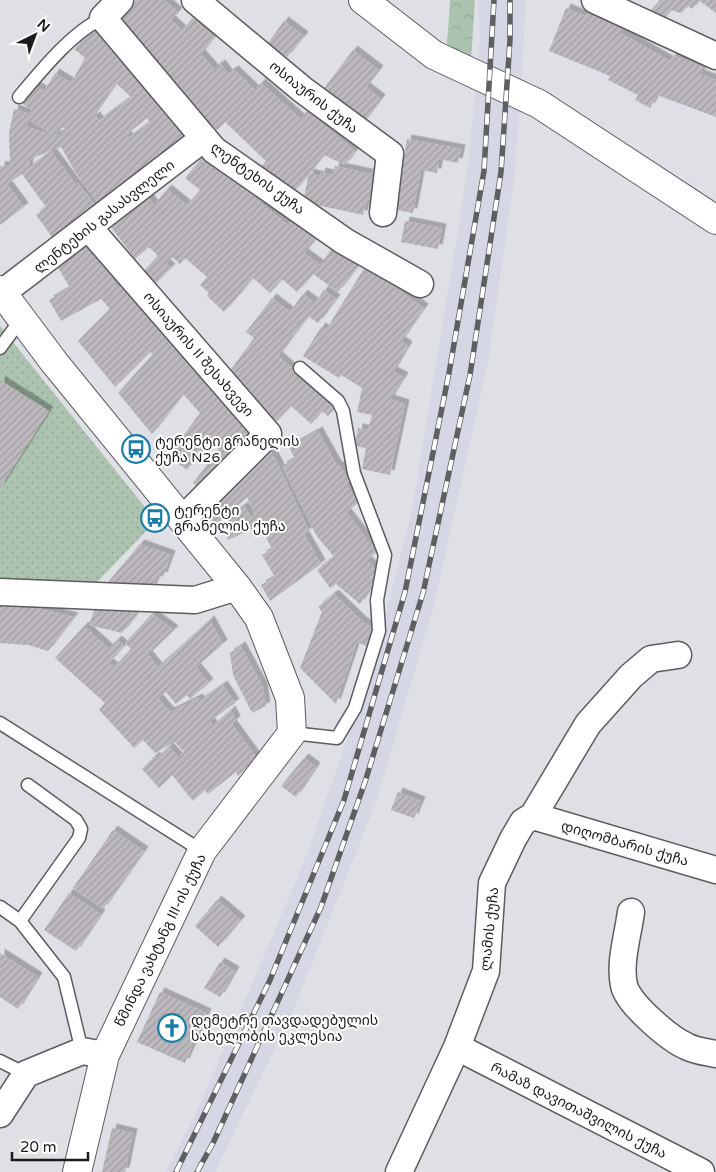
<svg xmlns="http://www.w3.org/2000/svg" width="716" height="1172" font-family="'Varela Round','Noto Sans Georgian',sans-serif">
<defs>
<pattern id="forest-crowns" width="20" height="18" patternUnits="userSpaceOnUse" patternTransform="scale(1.25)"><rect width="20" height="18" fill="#abc3af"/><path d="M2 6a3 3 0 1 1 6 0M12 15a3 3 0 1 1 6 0" fill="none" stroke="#93a796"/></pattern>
<pattern id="garden-dots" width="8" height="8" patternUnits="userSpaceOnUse" patternTransform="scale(1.25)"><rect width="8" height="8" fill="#abc3af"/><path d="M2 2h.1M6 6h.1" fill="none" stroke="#93a796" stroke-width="1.8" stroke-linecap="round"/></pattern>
<pattern id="building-hatch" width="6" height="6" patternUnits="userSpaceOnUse" patternTransform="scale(1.25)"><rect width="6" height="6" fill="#bcb8bd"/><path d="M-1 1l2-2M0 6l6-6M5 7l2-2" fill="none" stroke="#a19ea2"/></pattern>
<filter id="shadow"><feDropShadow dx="4.5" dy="-4.5" stdDeviation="0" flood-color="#0004"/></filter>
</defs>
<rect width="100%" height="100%" fill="#dfe0e5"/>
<path fill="#d6d7e4" d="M478 0H526L515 173 488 362 434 605 377 800 294 1009 215 1172H165L197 1111 302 867 370 675 412 511 468 167 480 38Z"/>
<path fill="url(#forest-crowns)" d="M450 0H475L471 61 447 44Z"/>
<path fill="url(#garden-dots)" d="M0 326 156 521 91 588 0 586Z"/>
<path fill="url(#building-hatch)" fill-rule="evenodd" filter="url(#shadow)" d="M136 0H164L178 12 171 20 182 30 193 18 214 37 201 54 214 69 221 64 228 74 234 70 255 90 261 83 301 119 307 111 355 151 345 165 324 155 294 192 262 166 266 161 225 122 217 130 205 119 119 20Z
M660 0H716V13L700 1 692 9 688 6 681 13 671 10 661 22 646 16Z
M566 8 585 16 587 11 624 28 621 33 670 61 673 55 703 67 700 74 716 80V117L657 95 650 108 635 100 638 95 608 80 610 76 549 51Z
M284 21 304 36 287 57 268 43Z
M98 24 194 136 103 210 77 175 61 147 30 159 28 169 51 151 76 185 78 183 101 213 58 245 36 215 46 207 22 174 7 184 24 207 0 225V166L10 165 9 133 14 109 30 114 32 110 20 102 34 85 44 91 55 73 71 83 85 58 74 49ZM116 83 131 97 99 121 96 116 91 119ZM147 118 150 122 129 138 126 135ZM27 119 55 136 28 127ZM60 127 69 130 55 136Z
M353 50 379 70 366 87 381 99 362 124 321 92Z
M407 139 461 149 458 163 439 159 437 173 421 170 413 213 387 208 395 165 402 166Z
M207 152 265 201 262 204 288 225 296 216 319 235 304 253 320 265 335 244 360 263 338 292 313 274 297 292 282 279 270 293 253 278 224 312 207 296 209 293 200 285 207 277 185 258 180 264 172 257 166 264 171 268 152 287 140 275 158 256 149 247 135 259 105 219 144 191 154 205 167 189 187 205 200 190 185 178Z
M375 161 386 163 377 206 366 203 363 215 303 202 309 173 320 176 321 172 333 175 335 166 372 174Z
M405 221 442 228 438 249 401 242Z
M90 239 118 289 125 282 245 411 237 421 255 435 204 493 193 483 219 449 209 441 187 470 168 456 200 413 183 394 152 434 118 393 153 354 150 352 115 387 78 341 110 309 101 299 61 321 49 300 70 288 53 259Z
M368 262 381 270 378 276 424 308 401 341 408 346 393 371 404 377 390 399 405 404 390 475 362 469 366 448 355 446 358 428 368 430 372 415 357 412 362 388 341 375 339 378 303 356 321 327 326 330Z
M324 290 336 299 318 323 308 316 278 356 336 407 328 416 322 411 311 424 291 406 268 430 227 375 254 338 246 332 272 298 290 312 303 294 315 303Z
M0 380 49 411 0 488Z
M318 431 338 467 339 465 349 480 346 484 358 503 346 512 377 552 367 560 380 575 360 604 336 584 330 588 317 570 334 557 316 535 282 466 295 459 289 447Z
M268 449 274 456 309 531 304 534 321 564 270 601 261 585 275 577 262 555 272 549 260 525 228 540 220 524 244 506 251 517 255 515 247 497 216 525 204 512 235 483 248 475Z
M140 544 171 555 163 577 158 575 152 589 104 587Z
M334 594 363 622 377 631 370 648 357 642 336 704 300 668 322 612 318 607Z
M0 604 33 607 74 617 48 651 29 645 0 643Z
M96 605 140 610 122 633 89 625Z
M152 614 174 630 148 655 158 667 210 620 223 644 196 667 209 683 190 699 187 695 176 704 166 692 158 698 170 712 198 698 200 701 223 685 235 703 210 721 213 726 231 710 236 720 232 724 256 757 238 776 236 772 208 794 205 790 193 801 172 775 159 788 142 769 155 756 157 758 169 747 178 757 184 752 175 742 155 753 143 740 134 748 99 710 105 703 55 658 84 626 109 649 117 640 124 646 109 663 114 667 131 649 125 643Z
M241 646 263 687 266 706 252 713 233 675 230 653Z
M304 758 316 767 296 797 281 786Z
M398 792 421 801 414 818 391 810Z
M113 830 144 851 103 909 73 888Z
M69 893 101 914 76 951 44 930Z
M217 900 241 920 218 947 195 926Z
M0 953 38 977 18 1009 0 997Z
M220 962 235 971 220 997 204 988Z
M160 992 207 1013 185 1063 137 1042Z
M112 1128 133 1133 125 1172H102Z"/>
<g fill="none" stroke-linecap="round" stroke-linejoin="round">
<defs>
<path id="service" d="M19 97C41 71 72 32 103 18
M0 348 22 318
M0 723 202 851
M292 733 337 738 355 708 379 631 377 600 385 555 354 473 343 411 338 401 300 368
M0 907 20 921 64 977 82 1051
M20 921 79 838 81 829 76 820 28 785
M0 1061 26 1074"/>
<path id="minor" d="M120 0 103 18 214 150 344 241 420 284
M195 0 303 90 390 154 383 213
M595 0 716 56
M89 228 268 434 183 519
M2 293 204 138
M0 592 195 600 237 587
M533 816 716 870
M631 912C628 935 619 963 624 985 627 1003 670 1039 686 1046 695 1051 706 1052 716 1054
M457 1047 701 1172
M0 1114 26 1074 82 1051 105 1055
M399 1172 457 1047 486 971 492 883 513 839 523 822 533 816 588 724 631 676 651 659 678 655"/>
<path id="tertiary" d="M363 0 434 55 539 104 716 220
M0 290 54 362 237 587 259 618 290 698 292 733 202 851 105 1055 77 1172"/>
</defs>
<use href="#service" stroke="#5c5c61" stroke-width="15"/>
<use href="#minor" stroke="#5c5c61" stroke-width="29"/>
<use href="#tertiary" stroke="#5c5c61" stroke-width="30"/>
<use href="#service" stroke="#fff" stroke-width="12"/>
<use href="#minor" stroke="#fff" stroke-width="26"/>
<use href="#tertiary" stroke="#fff" stroke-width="28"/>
<defs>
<path id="rail" d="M176 1172 270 980 344 800 405 592 449 373 484 171 494 0
M197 1172 213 1143 321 907 365 782 423 593 470 375 501 172 510 40V0"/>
</defs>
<use href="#rail" stroke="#5e5f62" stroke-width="5.5"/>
<use href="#rail" stroke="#fff" stroke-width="4" stroke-dasharray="11" stroke-linecap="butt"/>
</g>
<defs>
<symbol id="bus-ring" viewBox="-11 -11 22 22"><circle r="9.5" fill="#fff" stroke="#197da8" stroke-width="1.5"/><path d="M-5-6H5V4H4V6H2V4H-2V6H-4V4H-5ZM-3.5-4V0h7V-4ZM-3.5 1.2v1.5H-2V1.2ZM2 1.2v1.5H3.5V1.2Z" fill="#197da8"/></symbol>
<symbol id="church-ring" viewBox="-11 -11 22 22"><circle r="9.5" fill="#fff" stroke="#197da8" stroke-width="1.5"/><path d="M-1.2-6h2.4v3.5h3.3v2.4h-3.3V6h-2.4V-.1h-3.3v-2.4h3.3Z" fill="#197da8"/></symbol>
</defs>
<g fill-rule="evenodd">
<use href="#bus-ring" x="120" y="433" width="32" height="32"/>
<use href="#bus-ring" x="139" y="502" width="32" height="32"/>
<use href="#church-ring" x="156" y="1012" width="32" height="32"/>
</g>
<g text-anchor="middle" stroke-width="4" stroke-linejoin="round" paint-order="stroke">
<g font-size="14" fill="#1a1b1d" stroke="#fff">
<text transform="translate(314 97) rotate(38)" y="5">ოსიაურის ქუჩა</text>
<text transform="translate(258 178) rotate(36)" y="5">ლენტეხის ქუჩა</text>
<text transform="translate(104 216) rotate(-38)" y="5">ლენტეხის გასასვლელი</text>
<text transform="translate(199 354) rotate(49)" y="5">ოსიაურის II შესახვევი</text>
<text transform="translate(625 843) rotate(16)" y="5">დიღომბარის ქუჩა</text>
<text transform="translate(489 929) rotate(-84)" y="5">ლამის ქუჩა</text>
<text transform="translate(160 940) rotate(-64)" y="5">წმინდა ვახტანგ III-ის ქუჩა</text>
<text transform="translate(579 1110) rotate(27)" y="5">რამაზ დავითაშვილის ქუჩა</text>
</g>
<g font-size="14" fill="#1a1b1d" stroke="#fff" text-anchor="start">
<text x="155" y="446">ტერენტი გრანელის<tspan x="155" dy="16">ქუჩა N26</tspan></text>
<text x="174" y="515">ტერენტი<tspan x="174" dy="16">გრანელის ქუჩა</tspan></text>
<text x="191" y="1025">დემეტრე თავდადებულის<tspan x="191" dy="16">სახელობის ეკლესია</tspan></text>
</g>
</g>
<g transform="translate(35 35) rotate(42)" stroke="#ffffff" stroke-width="4" paint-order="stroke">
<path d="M0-4L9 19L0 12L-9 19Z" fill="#1a1b1d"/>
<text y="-8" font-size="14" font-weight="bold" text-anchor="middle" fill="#1a1b1d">N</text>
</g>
<path d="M12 1152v8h76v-8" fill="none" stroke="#1a1b1d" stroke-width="2.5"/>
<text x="20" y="1152" font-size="15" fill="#1a1b1d" stroke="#ffffff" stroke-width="4" paint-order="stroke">20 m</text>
</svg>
